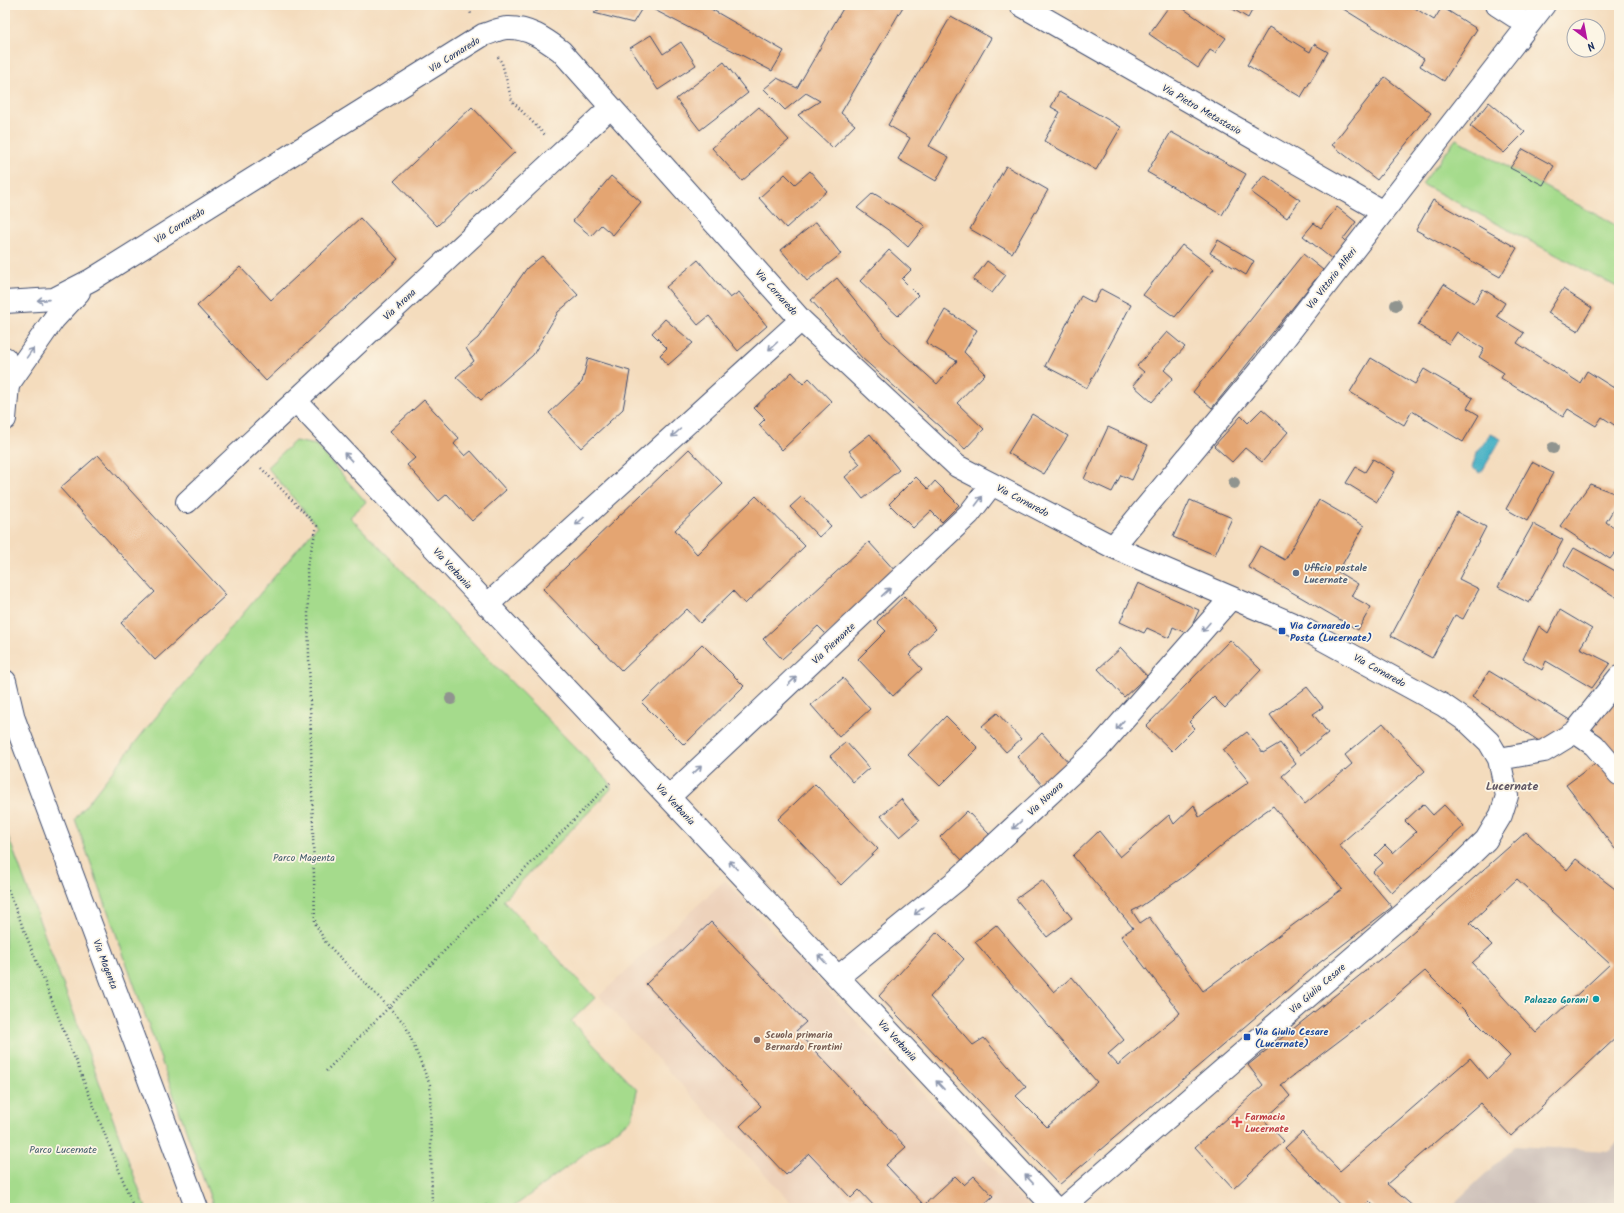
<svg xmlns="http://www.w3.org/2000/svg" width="1624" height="1213" font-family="Kalam,sans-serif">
<rect width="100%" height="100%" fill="#fcf5e5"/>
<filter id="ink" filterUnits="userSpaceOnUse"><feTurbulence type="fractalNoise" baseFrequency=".025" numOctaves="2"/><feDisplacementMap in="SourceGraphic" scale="8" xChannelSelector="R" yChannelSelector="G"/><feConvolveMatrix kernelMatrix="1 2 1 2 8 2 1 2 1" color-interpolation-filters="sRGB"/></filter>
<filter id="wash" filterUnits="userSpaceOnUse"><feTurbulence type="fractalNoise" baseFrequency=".012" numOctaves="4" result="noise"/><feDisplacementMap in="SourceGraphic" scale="16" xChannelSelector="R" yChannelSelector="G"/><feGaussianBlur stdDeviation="0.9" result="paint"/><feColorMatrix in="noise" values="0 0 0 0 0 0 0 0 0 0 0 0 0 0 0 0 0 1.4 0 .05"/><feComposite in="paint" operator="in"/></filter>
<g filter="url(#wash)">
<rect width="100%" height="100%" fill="#f4dcbd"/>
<path fill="#edd2bb" d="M725 880 1030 1208H796L599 996Z"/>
<path fill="#cec1ba" d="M1619 1142V1208H1449L1515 1146 1609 1151Z"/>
<path fill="#a5db8c" stroke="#608575" d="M1456 139 1619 227V288L1422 184Z
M295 441 316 445 366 502 350 517 610 783 611 789 503 900 595 998 571 1021 637 1090 632 1118 512 1208H214L75 819 146 729 317 526 267 467Z
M5 828 146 1208H5Z"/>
<path fill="#46b1c5" stroke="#307092" d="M1491 434 1501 439 1481 473 1472 468 1477 452Z"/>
<g id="blocks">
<path fill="#e4a572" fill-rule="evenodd" d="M606 5H644L633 23 594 13Z
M645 5H704L784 51 772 71Z
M845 5H904L841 113 855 125 833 148 798 115 820 101 806 93 785 110 764 89 777 78 797 88Z
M1170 5H1178L1226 38 1215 53 1210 50 1198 68 1149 34Z
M1226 5H1255L1248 18Z
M1337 5H1410L1434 20 1442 7 1477 29 1444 81 1420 66 1424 59Z
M951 16 991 38 929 146 949 157 936 181 898 159 910 138 888 125Z
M1269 27 1310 52 1314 44 1328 52 1301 97 1247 65Z
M651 35 663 54 681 42 696 65 658 90 630 48Z
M724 62 748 93 700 130 676 99Z
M1385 77 1431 113 1377 180 1332 145Z
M1059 92 1121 127 1096 170 1044 141 1060 112 1051 107Z
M1489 102 1525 132 1504 153 1470 126Z
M472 107 515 152 437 226 394 181Z
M759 107 789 140 742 181 712 148Z
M1171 132 1246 174 1222 215 1147 172Z
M1523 149 1554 166 1543 185 1510 168Z
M1006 166 1048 190 1012 253 970 229Z
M810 171 827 191 786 228 759 198 785 174 795 184Z
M1264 175 1300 200 1287 218 1251 192Z
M611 176 641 202 613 235 601 225 591 236 573 221Z
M873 193 908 214 925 226 908 247 891 232 857 208Z
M1433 200 1517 248 1500 277 1416 230Z
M1337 207 1356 222 1343 239 1346 242 1332 259 1303 236 1314 223 1321 228Z
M360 218 398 259 266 381 197 306 240 267 271 300Z
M816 222 841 254 807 281 781 250Z
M1218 240 1254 261 1246 275 1210 253Z
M1182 245 1214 269 1175 317 1143 295Z
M889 250 911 270 902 279 918 295 898 316 860 281Z
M1303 254 1323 270 1212 408 1193 392Z
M542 256 578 295 558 312 533 355 481 400 456 377 474 361 466 348 478 338 527 268Z
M698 260 730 298 739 292 767 326 738 351 709 316 698 325 666 287Z
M987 261 1006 275 992 293 973 280Z
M837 278 885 337 937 384 957 361 926 343 945 310 977 330 964 352 985 374 957 403 984 429 965 449 862 358 811 300Z
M1444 284 1474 303 1483 289 1505 303 1497 316 1524 333 1517 343 1580 383 1587 371 1614 388 1619 380V428L1602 417 1596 426 1568 409 1563 417 1501 378 1504 373 1479 357 1484 349 1457 332 1449 344 1418 325Z
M1101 289 1131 305 1087 388 1045 366 1081 296 1094 303Z
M1563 289 1592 308 1578 331 1548 313Z
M665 319 693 343 668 365 660 355 667 348 652 333Z
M1167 332 1185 347 1164 370 1173 378 1152 402 1133 385 1144 372 1137 366Z
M588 358 630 371 623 409 581 448 549 413 582 382Z
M1371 358 1415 384 1424 369 1473 398 1467 408 1479 415 1463 442 1412 411 1404 425 1350 392Z
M792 372 803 384 809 378 832 402 782 450 759 425 765 419 754 408Z
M424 400 459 438 454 444 465 456 471 451 506 490 472 521 447 494 439 501 407 465 415 458 390 431Z
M1262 409 1288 432 1262 462 1245 448 1232 462 1214 446 1241 416 1248 423Z
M1032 414 1068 436 1044 474 1008 453Z
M1108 427 1148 445 1132 480 1121 475 1112 492 1084 479Z
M870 434 899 470 863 499 845 477 860 464 849 451Z
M689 449 723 484 675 530 697 554 756 496 805 546 745 604 733 591 700 623 687 609 622 671 543 589Z
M98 455 226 595 155 660 121 623 155 592 60 488Z
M1373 459 1395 472 1377 502 1346 483 1356 467 1365 472Z
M1532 462 1553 473 1527 521 1506 509Z
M916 477 928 489 935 481 959 505 942 522 931 511 913 528 889 504Z
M1590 484 1619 495V500L1606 522 1619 532V548L1610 559 1560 526Z
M802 496 831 526 819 537 790 507Z
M1190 500 1232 518 1215 555 1173 537Z
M1319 500 1364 526 1338 572 1358 584 1351 596 1371 607 1358 630 1248 567 1260 546 1285 560Z
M1457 512 1486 527 1459 579 1479 589 1463 619 1455 615 1432 658 1391 636Z
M1533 524 1563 540 1529 603 1498 587Z
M869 542 896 572 827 635 818 626 782 659 763 639Z
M1574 548 1619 573V599L1564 565Z
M1138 583 1199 610 1188 634 1173 627 1169 638 1147 628 1144 633 1120 622Z
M904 596 936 629 909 655 922 669 893 696 858 659 886 631 877 622Z
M1560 610 1592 629 1580 648 1610 663 1592 688 1546 661 1542 670 1523 659 1539 626 1548 633Z
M1230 640 1261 670 1225 708 1214 697 1189 722 1195 728 1172 751 1146 726Z
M702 644 744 686 684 745 642 703Z
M1121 648 1147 676 1124 697 1098 669Z
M1489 671 1573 722 1542 743 1472 697Z
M843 678 870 709 839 737 811 705Z
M1307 687 1323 707 1313 714 1328 733 1300 755 1270 715Z
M1619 690V758L1592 728Z
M997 713 1021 739 1006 752 982 726Z
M946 716 978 748 940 786 908 755Z
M1383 723 1425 771 1339 845 1392 907 1318 964 1059 1185 879 996 937 932 964 959 930 997 973 1045 984 1038 1026 1087 1016 1096 1047 1127 1097 1082 975 942 996 925 1054 992 1072 977 1124 1040 1108 1054 1118 1065 1180 1013 1121 936 1133 928 1073 856 1099 831 1120 857 1169 815 1174 824 1194 805 1199 817 1249 782 1223 750 1247 732 1263 753 1280 743 1296 764 1282 776 1305 804 1352 764 1345 755ZM1273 806 1342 889 1203 991 1149 917 1140 923 1132 911 1140 907 1186 875 1253 820Z
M1042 733 1070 764 1044 787 1017 757Z
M846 742 869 768 853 782 830 756Z
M1598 761 1619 788V846L1615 849 1566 785Z
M815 784 878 849 841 885 778 819Z
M901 799 919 821 900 837 881 816Z
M1423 804 1433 815 1444 805 1464 826 1392 893 1373 872 1383 863 1375 855 1385 845 1393 853 1416 832 1405 821Z
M967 811 990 835 963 861 940 837Z
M1526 832 1567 870 1576 859 1619 892V1035L1511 1136 1480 1103 1387 1184 1415 1208H1376L1369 1201 1362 1208H1343L1285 1148 1302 1132 1340 1171 1470 1058 1488 1079 1510 1056 1425 971 1372 1016 1281 1085 1290 1096 1264 1120 1284 1141 1233 1189 1195 1147 1263 1085 1248 1065 1399 944ZM1517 879 1610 964 1536 1033 1472 963 1492 945 1470 923Z
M1042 880 1072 918 1047 937 1016 899Z
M711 922 806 1022 796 1031 906 1147 886 1165 924 1205 955 1176 964 1185 974 1176 993 1196 980 1208H876L859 1190 851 1198 809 1154 786 1175 740 1126 761 1106 646 984Z
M486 1205 494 1208H481Z"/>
</g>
</g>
<g filter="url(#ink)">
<use href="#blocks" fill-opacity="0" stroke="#3c496c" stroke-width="1"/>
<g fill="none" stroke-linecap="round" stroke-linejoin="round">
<defs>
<path id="minor" d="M1021 5 1383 212
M1497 5 1528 25
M5 302 54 299 91 280 483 35C491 33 500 28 507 28 528 27 545 39 561 51L801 320 957 466 1113 547 1300 627 1443 705 1469 723 1489 742 1499 759 1507 796 1501 815 1486 840 1459 866 1063 1208
M8 385 54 319 79 292
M296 401 1055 1208
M187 502 611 107
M1113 547 1264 365 1544 5
M487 605 801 320
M1575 732 1594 745 1619 774
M1499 759 1544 751 1575 732 1619 677
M669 797 969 514 992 484
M838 977 957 880 1099 748 1231 598"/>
<path id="tertiary" d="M5 681 14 719 197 1208"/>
<path id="secondary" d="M5 358 8 385 5 419"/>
</defs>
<use href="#minor" stroke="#3c496c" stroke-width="24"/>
<use href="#tertiary" stroke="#3c496c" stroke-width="24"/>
<use href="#secondary" stroke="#3c496c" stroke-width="24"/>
<path stroke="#3c496c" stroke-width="2.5" stroke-dasharray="1 3" stroke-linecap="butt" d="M468 5 471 14
M498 57 502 63 512 101 545 135
M261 468 317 526 307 567 315 923 326 943 405 1024 430 1085 432 1208
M5 882 134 1208
M326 1071 610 783"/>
<use href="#minor" stroke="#fff" stroke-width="22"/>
<use href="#tertiary" stroke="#fff" stroke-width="22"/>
<use href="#secondary" stroke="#fff" stroke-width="22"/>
</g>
<g fill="#90948f">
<circle cx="1396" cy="305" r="6"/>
<circle cx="1553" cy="448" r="6"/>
<circle cx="1234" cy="483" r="6"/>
<circle cx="451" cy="699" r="6"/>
</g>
<defs><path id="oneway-shaft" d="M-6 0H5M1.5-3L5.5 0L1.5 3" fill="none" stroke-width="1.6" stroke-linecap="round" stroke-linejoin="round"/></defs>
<g stroke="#8d97ae">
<use href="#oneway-shaft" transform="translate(43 300) rotate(176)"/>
<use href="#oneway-shaft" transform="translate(773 346) rotate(138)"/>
<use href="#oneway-shaft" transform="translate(30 353) rotate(-55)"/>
<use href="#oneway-shaft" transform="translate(676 433) rotate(138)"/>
<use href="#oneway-shaft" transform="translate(348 457) rotate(-133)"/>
<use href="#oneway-shaft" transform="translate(979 501) rotate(-53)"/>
<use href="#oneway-shaft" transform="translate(580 521) rotate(138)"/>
<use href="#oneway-shaft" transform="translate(886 592) rotate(-43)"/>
<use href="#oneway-shaft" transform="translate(1206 627) rotate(131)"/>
<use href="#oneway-shaft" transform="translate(792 681) rotate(-43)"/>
<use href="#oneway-shaft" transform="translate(1120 725) rotate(131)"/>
<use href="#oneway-shaft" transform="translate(697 770) rotate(-43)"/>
<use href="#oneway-shaft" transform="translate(1017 825) rotate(137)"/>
<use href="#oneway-shaft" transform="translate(733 865) rotate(-133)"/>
<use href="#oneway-shaft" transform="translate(919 911) rotate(141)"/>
<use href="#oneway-shaft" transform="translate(822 959) rotate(-133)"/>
<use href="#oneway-shaft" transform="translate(940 1085) rotate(-133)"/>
<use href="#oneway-shaft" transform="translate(1029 1179) rotate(-133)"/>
</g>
</g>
<circle fill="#5c6f8a" stroke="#fcf5e5" stroke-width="1.5" cx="1296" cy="573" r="4"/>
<g fill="#1a4fb4" stroke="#fcf5e5" stroke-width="1.5">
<rect x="1278" y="627" width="8" height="8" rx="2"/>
<rect x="1243" y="1033" width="8" height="8" rx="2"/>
</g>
<circle fill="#0f9aa8" stroke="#fcf5e5" stroke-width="1.5" cx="1596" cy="999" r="4"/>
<circle fill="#8d6e63" stroke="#fcf5e5" stroke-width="1.5" cx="757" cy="1040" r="4"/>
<path fill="#e0444e" stroke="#fcf5e5" stroke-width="1.5" d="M1235 1116h4v4h4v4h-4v4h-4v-4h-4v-4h4z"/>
<g text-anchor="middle" stroke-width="3.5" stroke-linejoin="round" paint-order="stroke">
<g font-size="10" fill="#1b2f5e" stroke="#fcf5e5">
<text transform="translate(454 54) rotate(-32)" y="4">Via Cornaredo</text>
<text transform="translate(1202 109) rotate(30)" y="4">Via Pietro Metastasio</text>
<text transform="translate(179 225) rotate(-32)" y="4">Via Cornaredo</text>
<text transform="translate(1331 278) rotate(-52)" y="4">Via Vittorio Alfieri</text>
<text transform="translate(777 292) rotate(48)" y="4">Via Cornaredo</text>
<text transform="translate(399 304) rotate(-43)" y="4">Via Arona</text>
<text transform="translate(1023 500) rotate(28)" y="4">Via Cornaredo</text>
<text transform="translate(453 568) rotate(47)" y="4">Via Verbania</text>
<text transform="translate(833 643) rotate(-43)" y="4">Via Piemonte</text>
<text transform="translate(1380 670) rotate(29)" y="4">Via Cornaredo</text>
<text transform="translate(1045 798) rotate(-43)" y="4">Via Novara</text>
<text transform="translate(676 804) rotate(47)" y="4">Via Verbania</text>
<text transform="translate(106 964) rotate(69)" y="4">Via Magenta</text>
<text transform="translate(1317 988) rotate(-41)" y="4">Via Giulio Cesare</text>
<text transform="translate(898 1040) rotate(47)" y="4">Via Verbania</text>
</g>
<g font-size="10" font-weight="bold" fill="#4e5e75" stroke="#fcf5e5" text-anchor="start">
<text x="1304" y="571">Ufficio postale<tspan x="1304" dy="12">Lucernate</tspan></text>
</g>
<g font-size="10" font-weight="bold" fill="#164399" stroke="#fcf5e5" text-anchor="start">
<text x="1290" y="629">Via Cornaredo -<tspan x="1290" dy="12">Posta (Lucernate)</tspan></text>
<text x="1255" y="1035">Via Giulio Cesare<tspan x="1255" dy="12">(Lucernate)</tspan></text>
</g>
<g font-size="10" fill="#3e5a6a" stroke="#fcf5e5">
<text x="304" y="861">Parco Magenta</text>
<text x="63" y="1153">Parco Lucernate</text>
</g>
<g font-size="10" font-weight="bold" fill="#0d838f" stroke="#fcf5e5" text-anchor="end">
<text x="1588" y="1003">Palazzo Gorani</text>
</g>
<g font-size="10" font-weight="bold" fill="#785e54" stroke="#fcf5e5" text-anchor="start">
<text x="765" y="1038">Scuola primaria<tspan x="765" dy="12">Bernardo Frontini</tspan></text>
</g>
<g font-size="10" font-weight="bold" fill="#be3a42" stroke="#fcf5e5" text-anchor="start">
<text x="1245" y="1120">Farmacia<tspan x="1245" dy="12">Lucernate</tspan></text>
</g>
<g font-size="12" font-weight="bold" fill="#615865" stroke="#fcf5e5">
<text x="1512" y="790">Lucernate</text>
</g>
</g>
<rect width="1624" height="1213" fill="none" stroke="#fcf5e5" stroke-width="20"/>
<g transform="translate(1586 38) rotate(148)"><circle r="19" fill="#fcf5e5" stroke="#a2a6af"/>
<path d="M0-3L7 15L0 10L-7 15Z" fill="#b5179e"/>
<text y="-6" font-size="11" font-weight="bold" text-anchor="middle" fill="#1b2f5e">N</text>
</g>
</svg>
